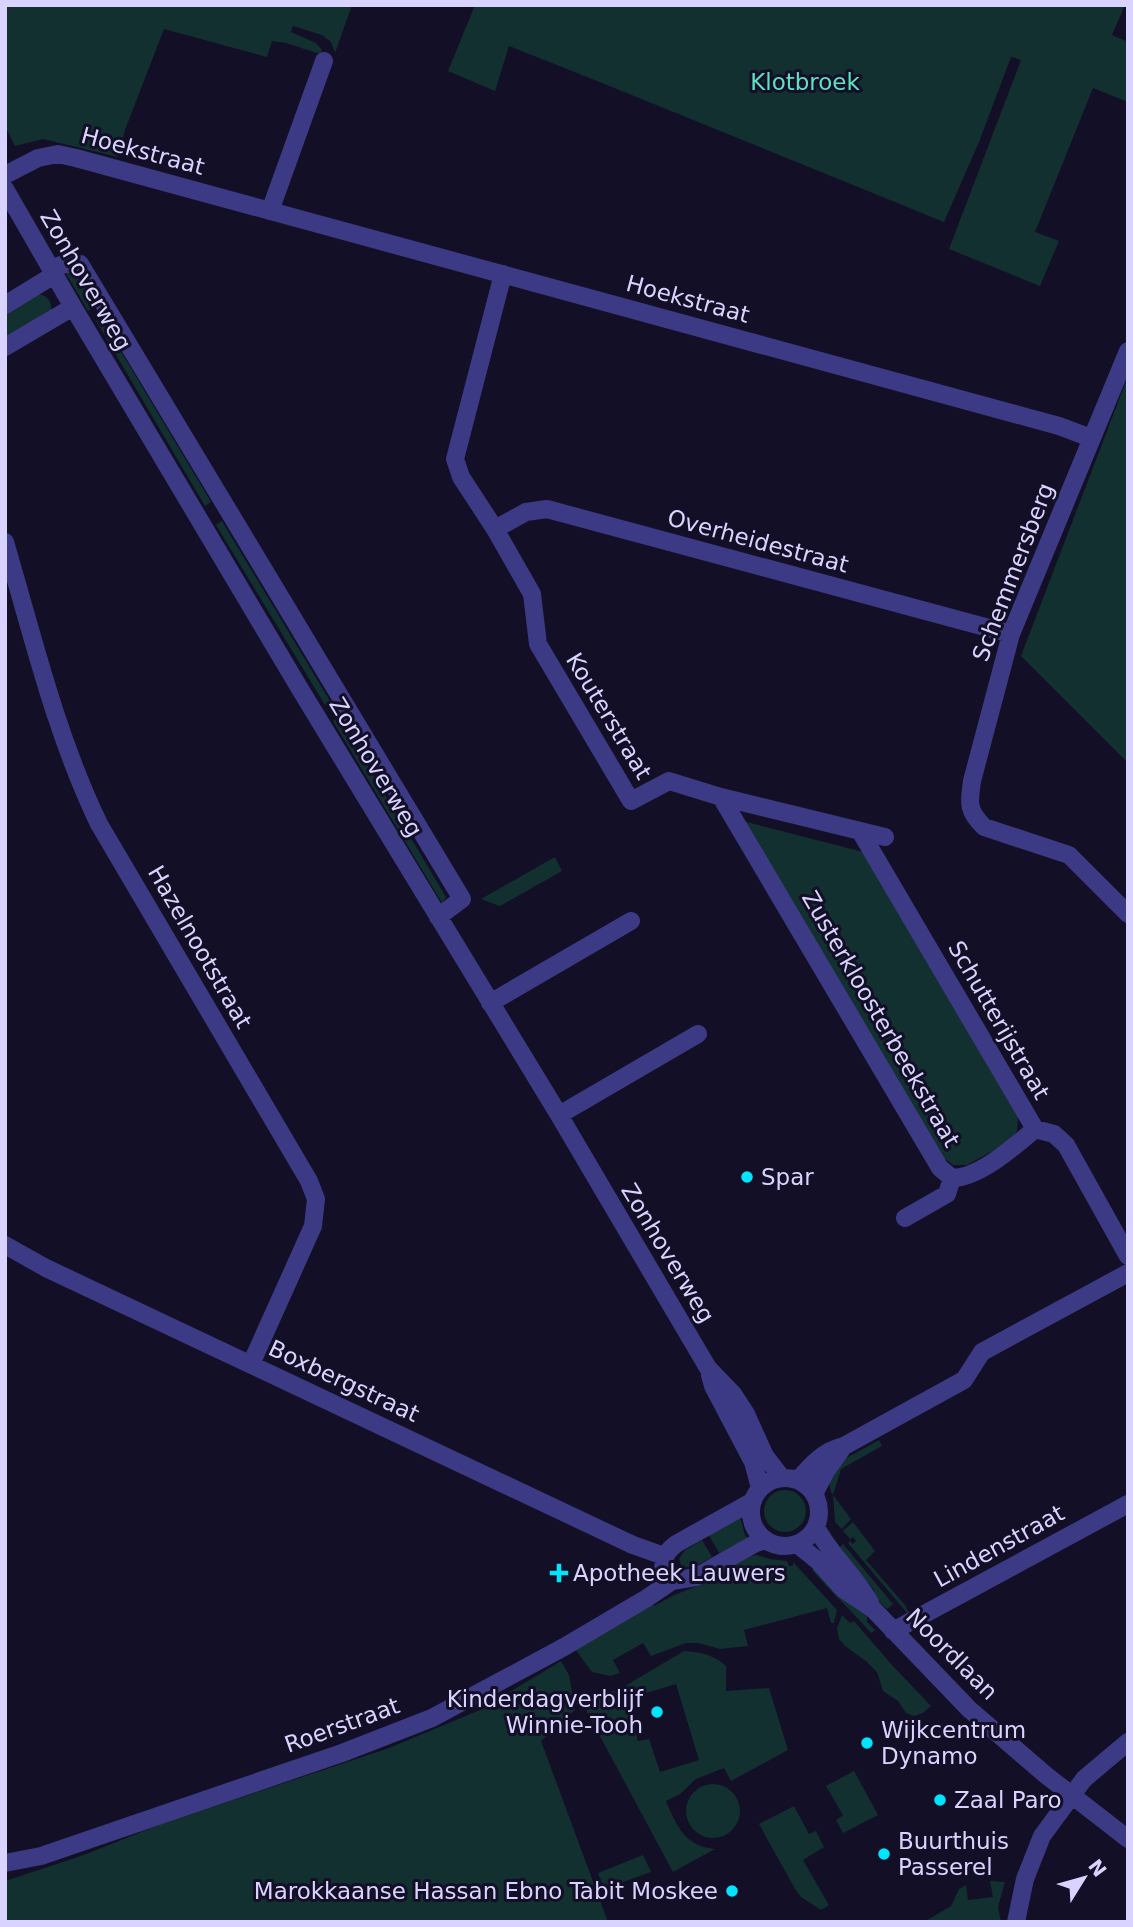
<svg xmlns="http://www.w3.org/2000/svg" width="1133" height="1927" font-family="'DejaVu Sans',sans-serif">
<rect width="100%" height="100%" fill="#130f26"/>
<path fill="#12302f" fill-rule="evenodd" d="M5 5H352L335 53 331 42 322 35 293 26 291 32 316 43 322 50 320 54 286 43 272 41 267 57 164 29 125 130 118 157 43 139 15 146 5 126Z
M475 5H1125L1112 35 1128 42V102L1093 88 1035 232 1059 241 1040 286 949 249 1021 60 1011 57 979 142 944 222 602 83 509 46 495 91 448 71Z
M64 270 74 271 95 307 88 311Z
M37 294C48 295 53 302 51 314L5 343V312Z
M101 318 211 502 205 506 96 321Z
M1128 376V763L1021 656Z
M222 521 330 701 325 705 216 525Z
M339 717 446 897 442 903 333 721Z
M743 821 863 852 1018 1117 1017 1131 1009 1142 967 1165H953L939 1154Z
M555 857 562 871 500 906 481 899Z
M879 1440 882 1446 841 1469 833 1495 851 1519 842 1529 835 1522 833 1495 831 1492 829 1482 843 1460Z
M764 1511a21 21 0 1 1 42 0a21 21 0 1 1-42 0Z
M739 1513 745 1535 751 1542 722 1558 707 1532Z
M853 1522 875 1551 866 1560 905 1605 909 1613H907L848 1543 850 1541 853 1544 856 1541 853 1537 850 1539 843 1531Z
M702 1540 712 1557 694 1567H682L679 1559 684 1551Z
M843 1544 893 1604 887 1609 874 1597V1590L854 1565 847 1564 836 1551Z
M757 1555 770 1559 787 1561 789 1566H793V1562L795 1564 837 1610 834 1623H831L827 1608 744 1630 748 1646 720 1649 698 1643H686L651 1656 643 1643 613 1660 620 1673 610 1676 592 1672 575 1649 652 1603 654 1606 674 1595 705 1583 751 1556Z
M816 1567 867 1614V1622L875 1630 871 1633C852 1611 831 1592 812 1570Z
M842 1615 850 1623 854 1621 892 1665 931 1706 923 1713 914 1716 906 1713 898 1701 883 1691 877 1672 867 1662 845 1646 839 1639 837 1628Z
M684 1651C700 1652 715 1655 726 1666V1691L769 1688 788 1750 731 1781 724 1768 696 1779 680 1794 666 1801C677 1827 685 1846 715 1849L673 1872 587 1712 586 1700 601 1694 620 1689ZM676 1684 699 1760 660 1772 649 1739 638 1741 626 1699Z
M561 1661 569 1675 575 1710 541 1741 608 1922H5V1881L81 1856 159 1825 389 1748 480 1710Z
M854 1771 878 1815 843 1833 836 1820 843 1815 826 1786Z
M686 1811a27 27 0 1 1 54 0a27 27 0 1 1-54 0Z
M794 1806 809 1834 816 1831 824 1847 803 1860 829 1905 821 1910 801 1897 795 1889 759 1824Z
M643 1855 651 1872 604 1889 598 1873Z
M990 1881 1005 1882 998 1907 1001 1922H924L951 1906 959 1889 966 1885 968 1900 993 1897Z"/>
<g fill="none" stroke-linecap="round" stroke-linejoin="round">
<path stroke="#3d3a85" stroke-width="18" d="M5 175 38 158 58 154 76 158 1059 426 1091 438
M5 189 73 307 300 689 559 1115 708 1368 733 1394 746 1414 765 1456 782 1478
M270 211 324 61
M51 269 64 264H80L462 899 438 917
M503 274 455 459 461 477 495 529 532 594 538 644 631 801 669 781 721 797 885 837
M5 305 54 275
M5 347 73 307
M1128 351 1011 634 972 781C969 803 967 810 984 827L1069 855 1128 914
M495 529 526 512 547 509 1011 634
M5 542C33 637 56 735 99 824L309 1181 316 1199 313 1226 251 1364
M721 797 940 1168 952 1178C979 1178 1015 1146 1035 1129
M860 831 1035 1129 1054 1134 1066 1145 1128 1256
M490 1003 631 921
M559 1115 698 1034
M905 1218 947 1194 952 1178
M5 1245 46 1268 633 1545 664 1556
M710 1375 713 1386 753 1462 760 1488
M751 1512a34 34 0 1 1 68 0a34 34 0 1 1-68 0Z
M798 1480C811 1465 824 1450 844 1446L964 1380 982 1352 1128 1273
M814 1494 826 1471 844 1446
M816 1527C830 1555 855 1575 870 1603
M797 1544 818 1561 843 1589 873 1609 969 1709 1047 1776 1128 1839
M672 1581 663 1569C664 1556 666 1552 676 1544L753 1501
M672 1581 696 1577 756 1543 766 1540
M893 1631 1128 1504
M5 1863 41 1856 342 1753 432 1718 564 1647 647 1598 672 1581
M1016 1922 1025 1879 1042 1836 1084 1779 1128 1742"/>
</g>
<g fill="#00e5ff" stroke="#130f26" stroke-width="2.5">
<circle cx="747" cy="1177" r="7"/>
<path d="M555.5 1562.5h7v7h7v7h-7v7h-7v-7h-7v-7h7z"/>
<circle cx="657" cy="1712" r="7"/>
<circle cx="867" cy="1743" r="7"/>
<circle cx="940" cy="1800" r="7"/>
<circle cx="884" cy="1854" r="7"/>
<circle cx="732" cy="1891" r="7"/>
</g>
<g text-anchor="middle" stroke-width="6" stroke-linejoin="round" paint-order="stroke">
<g font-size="23" fill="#5fe0c0" stroke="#130f26">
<text x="805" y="90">Klotbroek</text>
</g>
<g font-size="23" fill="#d9d4ff" stroke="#130f26">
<text transform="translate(143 151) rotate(15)" y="8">Hoekstraat</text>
<text transform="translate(86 280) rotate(60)" y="8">Zonhoverweg</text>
<text transform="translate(688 299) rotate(15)" y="8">Hoekstraat</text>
<text transform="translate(758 541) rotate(15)" y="8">Overheidestraat</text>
<text transform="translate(1013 572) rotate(-69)" y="8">Schemmersberg</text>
<text transform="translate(609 716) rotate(59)" y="8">Kouterstraat</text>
<text transform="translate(376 767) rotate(59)" y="8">Zonhoverweg</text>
<text transform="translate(200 947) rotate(60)" y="8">Hazelnootstraat</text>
<text transform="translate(881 1019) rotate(60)" y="8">Zusterkloosterbeekstraat</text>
<text transform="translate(999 1020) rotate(60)" y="8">Schutterijstraat</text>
<text transform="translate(668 1253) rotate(59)" y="8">Zonhoverweg</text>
<text transform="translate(344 1381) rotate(25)" y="8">Boxbergstraat</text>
<text transform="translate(999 1546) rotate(-29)" y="8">Lindenstraat</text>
<text transform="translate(952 1654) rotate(45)" y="8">Noordlaan</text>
<text transform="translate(342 1725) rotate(-20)" y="8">Roerstraat</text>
</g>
<g font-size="23" fill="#d9d4ff" stroke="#130f26" text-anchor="start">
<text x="761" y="1185">Spar</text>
<text x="573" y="1581">Apotheek Lauwers</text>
<text x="643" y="1707" text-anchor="end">Kinderdagverblijf<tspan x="643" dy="26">Winnie-Tooh</tspan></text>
<text x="881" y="1738">Wijkcentrum<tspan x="881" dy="26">Dynamo</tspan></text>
<text x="954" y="1808">Zaal Paro</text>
<text x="898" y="1849">Buurthuis<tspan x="898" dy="26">Passerel</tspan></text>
<text x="718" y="1899" text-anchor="end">Marokkaanse Hassan Ebno Tabit Moskee</text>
</g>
</g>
<rect width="1133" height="1927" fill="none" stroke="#d9d4ff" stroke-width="14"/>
<g transform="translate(1084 1878) rotate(53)" stroke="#130f26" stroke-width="5" paint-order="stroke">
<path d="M0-5L12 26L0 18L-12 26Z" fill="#d9d4ff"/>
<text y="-10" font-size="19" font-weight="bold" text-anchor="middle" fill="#d9d4ff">N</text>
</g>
</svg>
